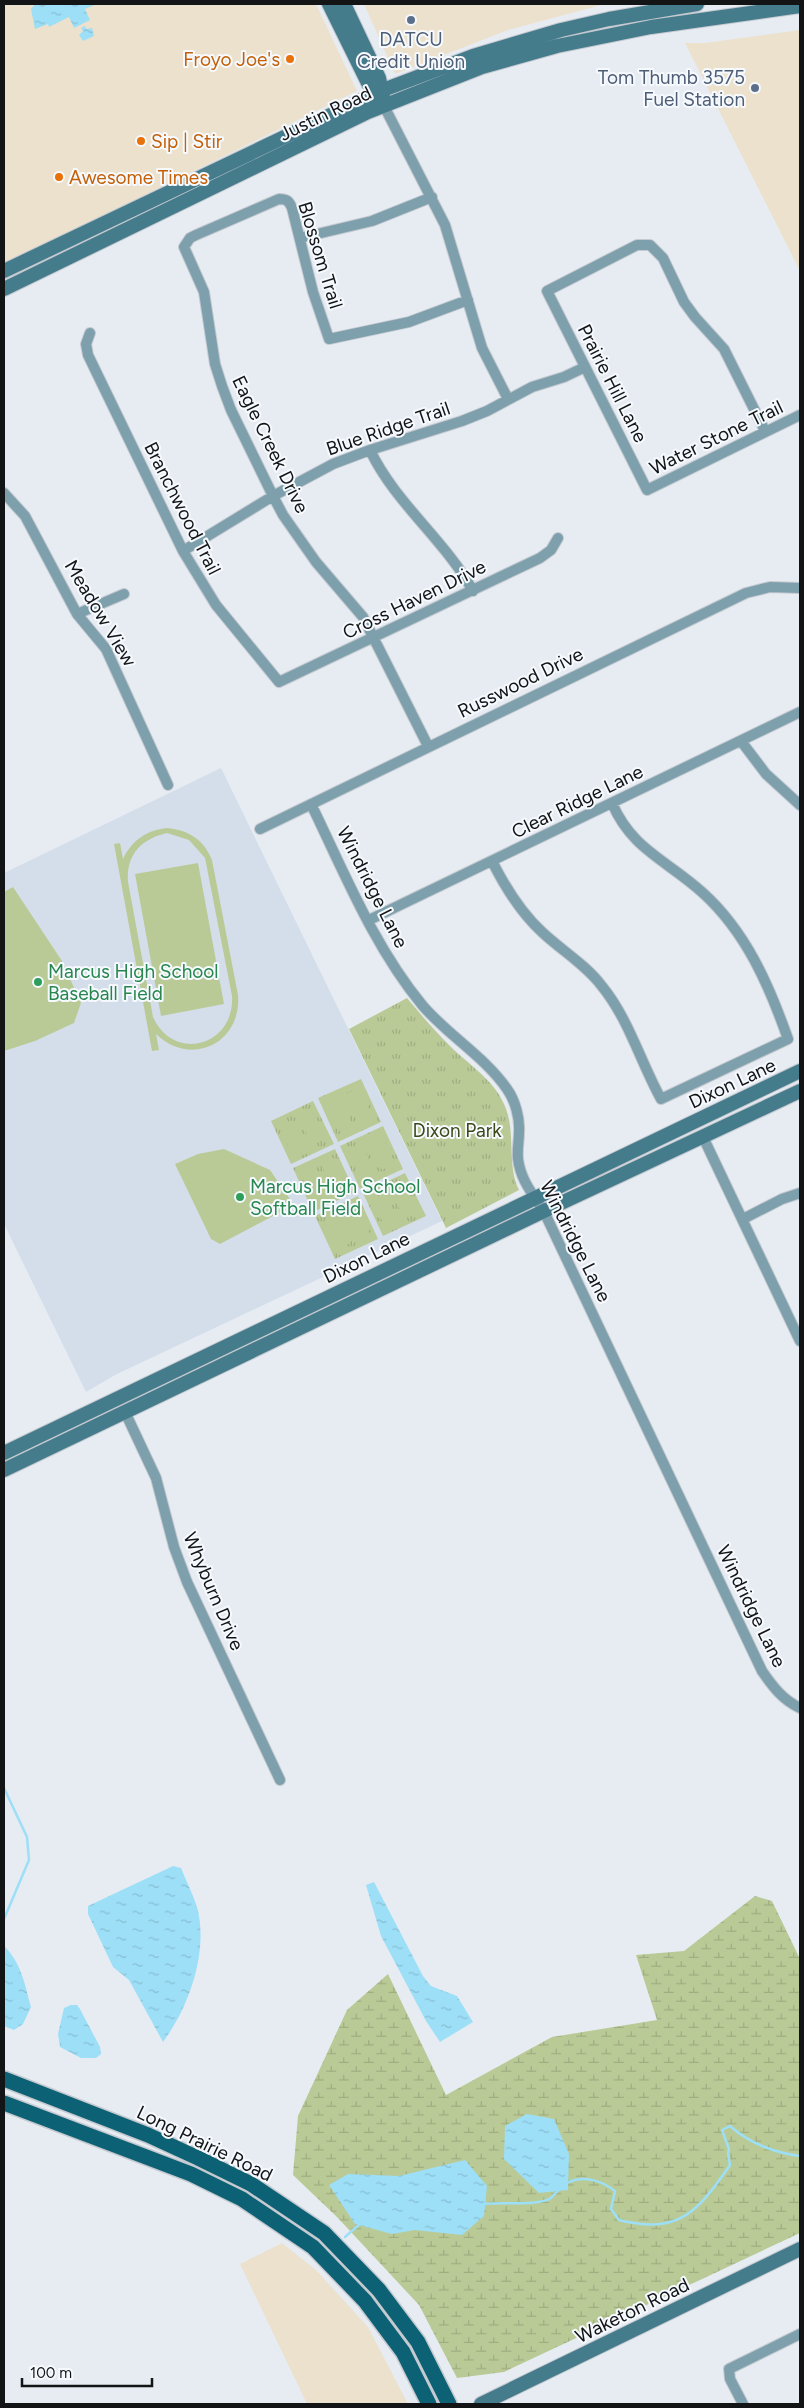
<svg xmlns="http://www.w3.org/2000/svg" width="804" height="2408" font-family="Figtree,sans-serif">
<defs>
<pattern id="wetland-marsh" width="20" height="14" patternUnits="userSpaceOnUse" patternTransform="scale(1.25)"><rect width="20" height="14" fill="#baca96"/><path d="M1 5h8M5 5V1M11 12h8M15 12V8" fill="none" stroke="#9fad81"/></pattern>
<pattern id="park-tufts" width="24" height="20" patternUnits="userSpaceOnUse" patternTransform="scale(1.25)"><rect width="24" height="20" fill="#baca96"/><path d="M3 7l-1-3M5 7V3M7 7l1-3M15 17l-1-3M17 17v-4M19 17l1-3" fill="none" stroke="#9fad81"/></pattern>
<pattern id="water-ripples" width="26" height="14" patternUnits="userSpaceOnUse" patternTransform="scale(1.25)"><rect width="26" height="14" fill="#9ddff7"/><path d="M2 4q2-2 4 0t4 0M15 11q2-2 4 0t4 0" fill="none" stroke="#86bed3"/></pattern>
</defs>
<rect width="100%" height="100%" fill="#e7ecf3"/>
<path fill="#ece1cc" d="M4 4H316L357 91 4 264Z
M364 4H605L508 30 395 74Z
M800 30V271L685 43H705Z
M282 2243 316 2270 368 2327 408 2404H307L240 2264Z"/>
<path fill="#d4deea" d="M221 768 442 1221 115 1375 86 1392 4 1224V873Z"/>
<path fill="url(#wetland-marsh)" d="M755 1896 772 1901 800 1959V2233L504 2372 457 2378 419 2305 337 2217 293 2175 298 2116 347 2010 388 1974 446 2095 552 2037 657 2020 636 1955 684 1951Z"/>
<path fill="url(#park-tufts)" d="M407 998C421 1015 435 1031 450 1046 469 1065 493 1079 504 1104 517 1132 506 1163 519 1190L446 1228 349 1029Z
M361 1079 381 1122 338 1142 318 1098Z
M313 1101 334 1144 291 1164 271 1121Z
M383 1126 403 1169 360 1189 340 1146Z
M335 1149 355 1192 313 1212 293 1168Z
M405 1173 426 1216 383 1236 363 1193Z
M358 1196 378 1239 335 1259 315 1216Z"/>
<path fill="#baca96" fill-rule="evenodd" d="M167 828C189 830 204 840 212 860L238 995C242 1043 191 1068 156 1034L159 1050 152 1051 114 844 120 843 123 859C132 840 147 830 167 828ZM167 833 189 840 205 858 232 996C235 1046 174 1063 153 1017L128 882C126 855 141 839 167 833Z
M198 863 224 1004 161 1016 135 874Z
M13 887 62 961 81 1003 74 1023 35 1041 4 1051V892Z
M359 1088 373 1117 359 1123 346 1094Z
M340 1097 353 1126 340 1132 327 1104Z
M312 1110 325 1139 312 1145 299 1117Z
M293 1120 306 1148 292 1154 279 1126Z
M382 1136 395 1164 382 1170 368 1142Z
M362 1145 375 1173 362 1180 349 1151Z
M224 1149 270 1170 294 1205 220 1244 211 1239 175 1164 198 1154Z
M334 1158 347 1187 334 1193 321 1164Z
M314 1167 328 1196 314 1202 301 1174Z
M404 1183 418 1212 404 1218 391 1190Z
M385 1193 398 1221 385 1227 372 1199Z
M357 1206 370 1234 357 1240 343 1212Z
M337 1215 350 1243 337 1249 324 1221Z"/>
<path fill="url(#water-ripples)" d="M35 4H97L85 9 90 20 74 28 69 17 49 27 48 24 35 29 31 9Z
M85 26 86 29 92 28 94 36 83 41 79 35 83 31 81 28Z
M173 1866 181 1868C186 1881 193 1894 197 1907 209 1951 189 2007 163 2042L129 1980 113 1967 88 1914V1906Z
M374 1882 423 1976 431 1986 457 1996 473 2022 440 2042 426 2021 381 1936 366 1885Z
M4 1946C21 1962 25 1985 31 2007L23 2024 14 2030 4 2026Z
M71 2005H77L80 2009 100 2047 101 2054 96 2058H81L60 2047 58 2034 64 2008Z
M527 2114 554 2119 569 2154 568 2190 539 2193 504 2159 505 2126Z
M465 2160 487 2186 484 2216 462 2235 415 2230 392 2234 355 2224 329 2185 348 2174 399 2176Z"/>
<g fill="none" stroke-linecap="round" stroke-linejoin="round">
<path stroke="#9ddff7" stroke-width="2.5" d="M4 1788 27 1837 29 1860 4 1919
M567 2183C583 2175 601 2180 615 2191L611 2209 619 2220C680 2235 698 2211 730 2165L728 2153 729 2149 722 2130 730 2126C749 2143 775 2153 800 2156
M484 2204C499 2202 540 2206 551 2198 553 2196 556 2192 559 2190
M345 2237 361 2223"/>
<defs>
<path id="street" d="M384 106 445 225 482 348 508 399
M300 238 372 221 432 197
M90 333 86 344 88 355 183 551 216 605 279 682 540 558 551 550 558 538
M765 431 724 349 695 317 684 302 663 258 650 245H637L547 291 647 490 800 415
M370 450C395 503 445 540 473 591
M4 493 25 516 77 614 106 649 168 785
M183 551 273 496 333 464 370 450 462 421 487 411 532 387 564 377 585 367
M77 614 124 594
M741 741 766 774 800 805
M428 746 363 617 316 562 283 515 273 496 231 410 222 386 215 364 204 292 184 247 190 238 196 235 279 199C287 199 289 201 292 208L313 292 329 339 409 322 468 300
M311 804C344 872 374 947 423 1006 449 1036 485 1057 507 1089 515 1100 520 1118 519 1132 519 1141 517 1150 518 1159 521 1184 538 1199 548 1220L762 1671C773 1687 783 1700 800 1708
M260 829 746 593 770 587 800 588
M492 861C505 887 520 912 542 932 561 950 585 964 601 985 629 1019 640 1061 661 1099L788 1039C769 985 746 932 703 893 667 860 632 850 612 803
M369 920 800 712
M703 1137 800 1341
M743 1219 782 1199 800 1193
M125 1412 156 1478 174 1547 187 1582 280 1780
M743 2404 730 2379 729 2369 800 2334"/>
<path id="secondary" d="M329 4 369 85 380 101
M344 4 379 78 383 97
M4 271 383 90 473 56 561 30 609 19 697 4
M4 289 368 112 482 67 557 46 651 27 800 6
M4 1453 800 1071
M4 1470 544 1211 800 1091
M481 2404 800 2249"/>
<path id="primary" d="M4 2079 148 2135 198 2158 251 2184 324 2233 379 2290 418 2342 449 2404
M4 2103 191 2174 242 2199 313 2247 365 2301 403 2352 429 2404"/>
</defs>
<use href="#street" stroke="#c5c9d0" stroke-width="12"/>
<use href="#secondary" stroke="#c5c9d0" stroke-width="16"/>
<use href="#primary" stroke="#c5c9d0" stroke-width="18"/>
<use href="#street" stroke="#7da0ac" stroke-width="10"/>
<use href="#secondary" stroke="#457c8c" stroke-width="14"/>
<use href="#primary" stroke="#0c6175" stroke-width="15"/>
</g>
<g fill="#5c6f8a" stroke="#f6faff" stroke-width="2">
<circle cx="411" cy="20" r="5"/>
<circle cx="755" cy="88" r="5"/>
</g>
<g fill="#e8710a" stroke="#f6faff" stroke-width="2">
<circle cx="290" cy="59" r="5"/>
<circle cx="141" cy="141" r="5"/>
<circle cx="59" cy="177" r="5"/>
</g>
<g fill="#2e9e5b" stroke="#f6faff" stroke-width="2">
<circle cx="38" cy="982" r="5"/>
<circle cx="240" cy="1197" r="5"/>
</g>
<g text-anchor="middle" stroke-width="4" stroke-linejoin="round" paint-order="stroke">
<g font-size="19" fill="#4e5e75" stroke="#f6faff">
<text x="411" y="46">DATCU<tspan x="411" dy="22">Credit Union</tspan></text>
<text x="745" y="84" text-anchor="end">Tom Thumb 3575<tspan x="745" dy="22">Fuel Station</tspan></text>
</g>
<g font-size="19" fill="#c56008" stroke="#f6faff" text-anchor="start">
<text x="280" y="66" text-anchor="end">Froyo Joe's</text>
<text x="151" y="148">Sip | Stir</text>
<text x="69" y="184">Awesome Times</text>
</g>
<g font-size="19" fill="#121416" stroke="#f6faff">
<text transform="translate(325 113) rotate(-26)" y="7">Justin Road</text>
<text transform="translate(321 255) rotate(73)" y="7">Blossom Trail</text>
<text transform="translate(613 383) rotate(63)" y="7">Prairie Hill Lane</text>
<text transform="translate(388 428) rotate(-19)" y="7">Blue Ridge Trail</text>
<text transform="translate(716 437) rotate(-26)" y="7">Water Stone Trail</text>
<text transform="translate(271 444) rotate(64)" y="7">Eagle Creek Drive</text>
<text transform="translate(183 508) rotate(63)" y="7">Branchwood Trail</text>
<text transform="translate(414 599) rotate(-26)" y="7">Cross Haven Drive</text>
<text transform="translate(101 613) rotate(59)" y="7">Meadow View</text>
<text transform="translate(520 682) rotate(-26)" y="7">Russwood Drive</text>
<text transform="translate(577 801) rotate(-26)" y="7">Clear Ridge Lane</text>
<text transform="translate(373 887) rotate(63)" y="7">Windridge Lane</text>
<text transform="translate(732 1083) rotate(-25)" y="7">Dixon Lane</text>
<text transform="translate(576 1241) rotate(63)" y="7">Windridge Lane</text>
<text transform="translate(366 1257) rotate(-26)" y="7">Dixon Lane</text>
<text transform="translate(214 1591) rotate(67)" y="7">Whyburn Drive</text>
<text transform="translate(752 1606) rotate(64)" y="7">Windridge Lane</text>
<text transform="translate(205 2143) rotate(26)" y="7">Long Prairie Road</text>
<text transform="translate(632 2310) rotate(-26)" y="7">Waketon Road</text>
</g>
<g font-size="19" fill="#27864d" stroke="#f6faff" text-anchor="start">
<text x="48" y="978">Marcus High School<tspan x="48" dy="22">Baseball Field</tspan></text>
<text x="250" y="1193">Marcus High School<tspan x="250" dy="22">Softball Field</tspan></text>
</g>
<g font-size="19" fill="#3c4817" stroke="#f6faff">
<text x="457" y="1137">Dixon Park</text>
</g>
</g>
<rect width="804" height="2408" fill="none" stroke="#121416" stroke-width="10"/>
<path d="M22 2378v8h130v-8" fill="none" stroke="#121416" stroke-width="2.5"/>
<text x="30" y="2378" font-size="15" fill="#121416" stroke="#f6faff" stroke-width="4" paint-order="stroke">100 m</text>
</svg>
